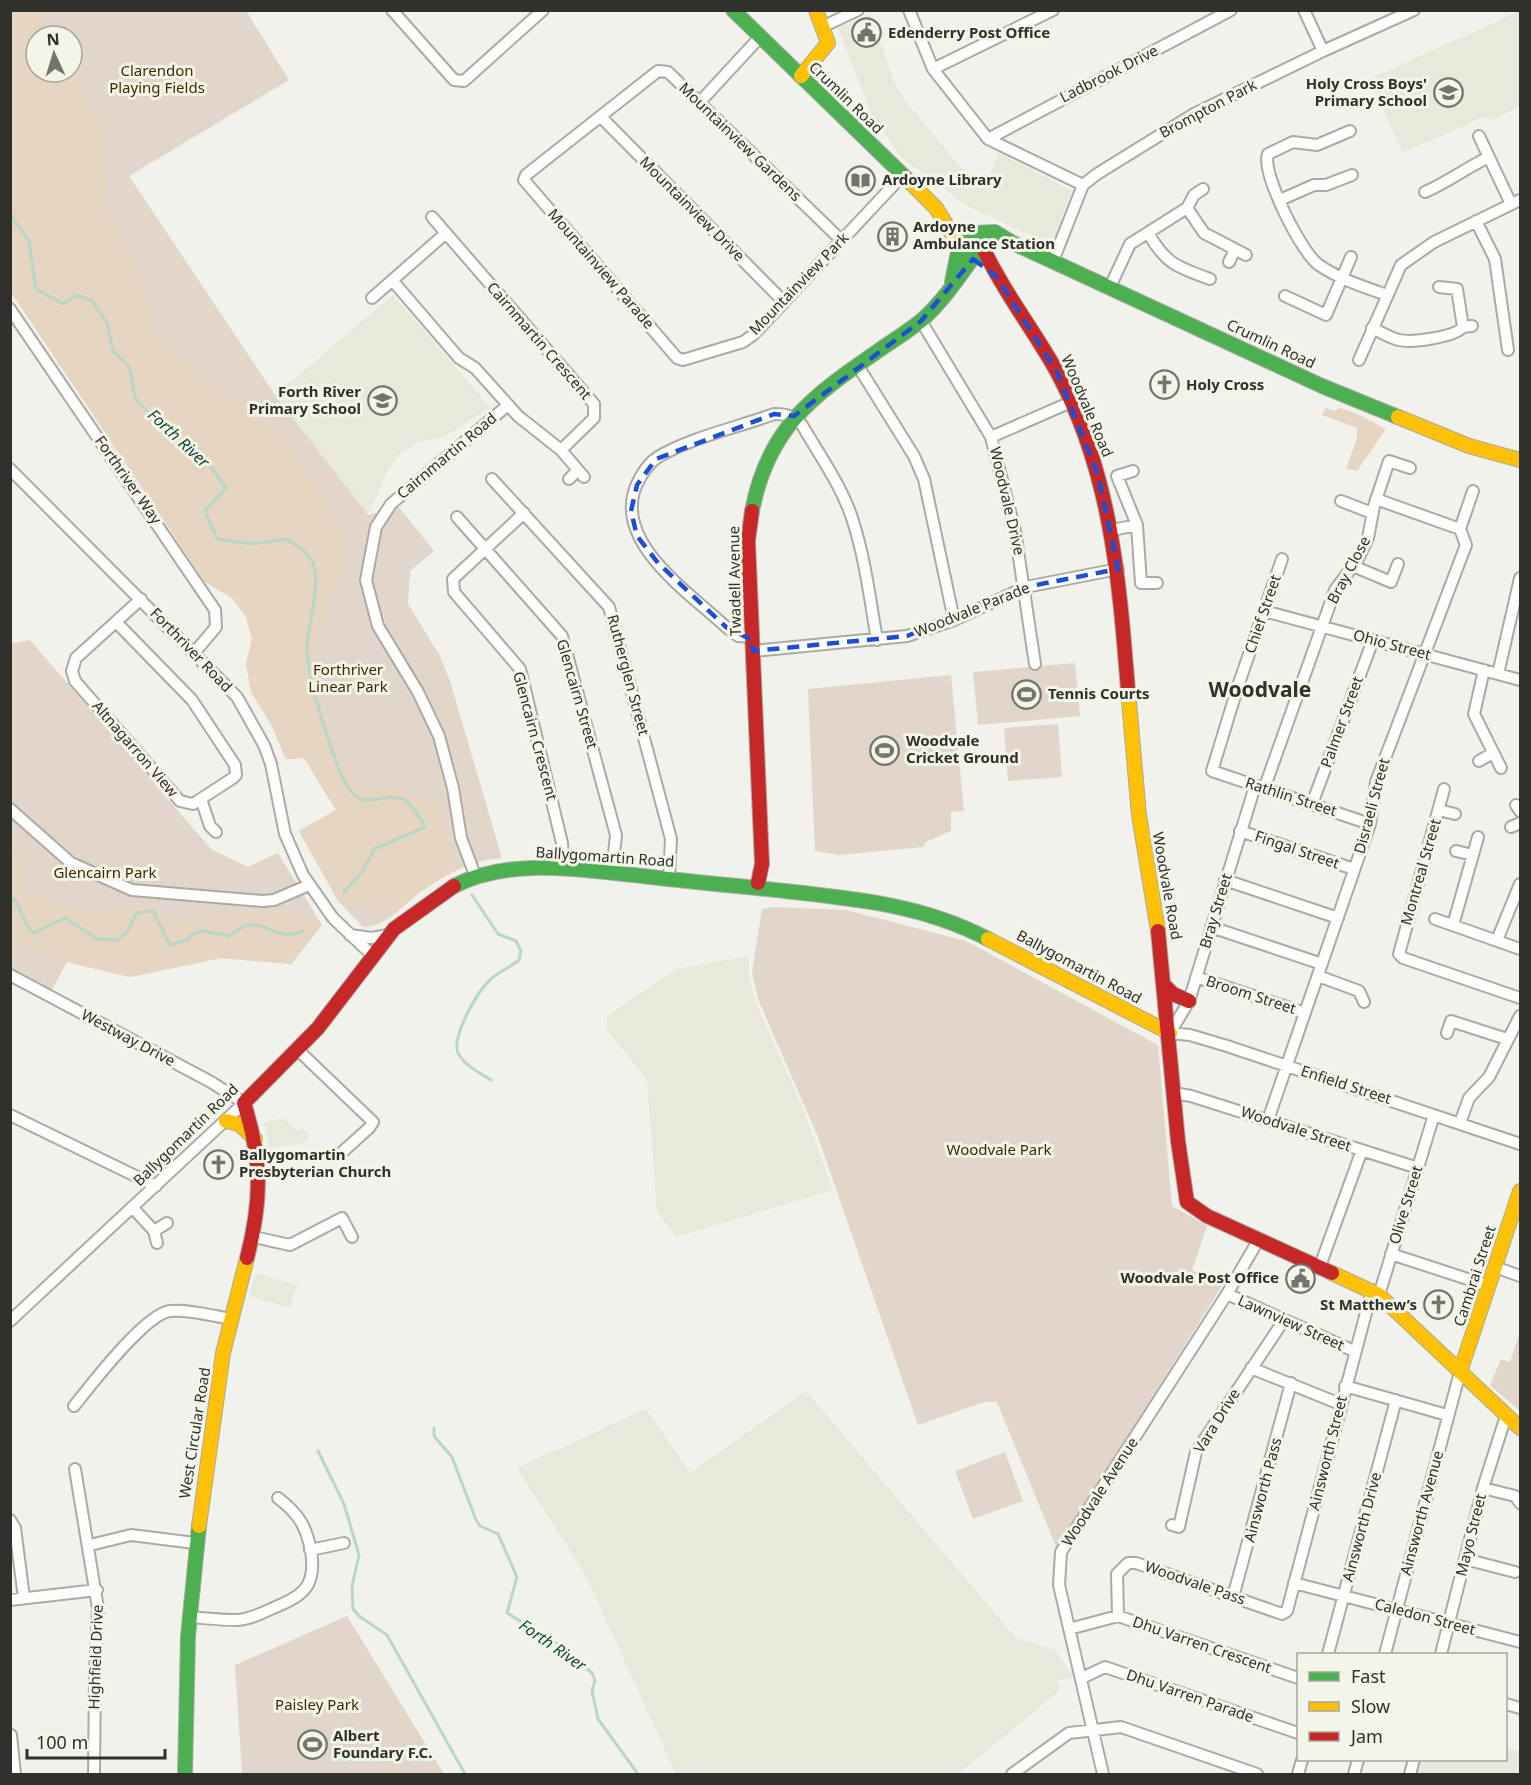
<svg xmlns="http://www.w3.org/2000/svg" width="1531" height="1785" font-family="'Noto Sans',sans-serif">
<rect width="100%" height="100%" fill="#f1f2eb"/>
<path fill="#e7eadb" d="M1520 11V106L1491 120 1483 117 1403 153 1369 79Z
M870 15 895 83 905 100 960 167 986 183 999 153 1072 191 1051 245 966 205 902 158 871 113 838 28Z
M393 295 490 407 446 436 419 442 398 455 386 474 368 515 275 395Z
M749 956V974L755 1001 801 1104 833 1190 676 1237 657 1211 647 1080 614 1039 607 1029V1016L676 969Z
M283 1118 297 1131 301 1128 310 1134 304 1144 269 1148 264 1122Z
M256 1273 297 1285 290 1308 249 1296Z
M806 1391 1016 1638 1055 1650 1074 1677 1057 1680 1059 1691 958 1774H676L585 1574 517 1468 646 1409 690 1473Z
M1506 1747 1520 1751V1774H1418L1422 1760H1506Z"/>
<path fill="#e1d6c9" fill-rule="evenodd" d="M10 11H246L289 80 129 176 275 395 368 515 399 507 434 551 410 571 408 604 440 656 450 681 502 858C473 860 448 873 425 889 405 902 388 927 363 927L338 901 299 831 336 810 304 758 286 759 271 724 251 692 246 664 252 639 246 617 232 598 205 582 11 292ZM36 36H72V72H36Z
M30 640 212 850 248 867 278 853 322 925 291 964 221 958 130 977 67 962 52 990 11 968 10 644Z
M1075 663 1080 716 978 725 973 672Z
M951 675 964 811 951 812V831L926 842 923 847 839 855 815 851 808 689Z
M1058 724 1062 777 1008 781 1004 728Z
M773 907 846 910 966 941 1158 1045 1172 1206 1207 1226 1192 1270 1222 1286 1057 1549 997 1402H984L918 1425 818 1137 758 999 752 972 762 909Z
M1520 1332V1411L1490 1385 1501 1359 1510 1362Z
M1005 1452 1023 1501 973 1519 955 1471Z
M347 1616 444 1774H242L235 1665Z"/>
<path fill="#e5d5c1" d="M10 11H36L51 36H36V72H71L104 128 108 216 143 282 155 336 215 387 287 442 333 518 347 555 318 635 312 699 351 783 398 790 436 805 451 838 454 871 424 889 396 911 338 901 299 831 336 810 304 758 286 759 271 724 251 692 246 664 252 639 246 617 232 598 205 582 11 292Z
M1326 408 1334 411 1340 408C1358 413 1370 421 1386 429L1357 471 1346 469 1357 438V428L1322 415Z
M11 847 27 867 26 893 96 914 136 906 179 919 236 915 275 907 322 925 291 964 221 958 130 977 66 962 11 939Z"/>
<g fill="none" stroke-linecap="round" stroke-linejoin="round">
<path stroke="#b8d7c7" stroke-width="3" d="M10 93V100
M10 214 29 241 36 289 63 304 77 295 92 301 107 323 113 351 129 366 135 398 152 416 208 463 226 488 205 511 217 539 253 544 286 539C296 545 308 551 313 563 322 587 306 627 307 653 310 684 329 747 342 776 361 819 378 790 403 799 411 802 420 819 425 827L374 849 363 871 344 892
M472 895 498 934 516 941 521 951 519 960C510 967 499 972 491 979 478 990 451 1037 458 1053 464 1065 480 1073 491 1080
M10 898 14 899C22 910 24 924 34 933L65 918 97 939 118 940 127 932 137 913 153 911 170 945 187 940 192 934 204 931 229 936C234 933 240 927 246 926 268 920 278 943 303 931
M434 1428V1436L452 1457 476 1520 480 1526 498 1534 517 1577 507 1613 559 1645 592 1673 595 1680 592 1691 598 1719 638 1774
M318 1451 344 1504 359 1555 352 1586 353 1609 359 1616 387 1635 465 1774"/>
<defs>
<path id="street" d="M392 10 454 80 464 81 543 10
M909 10 933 69 988 139 1083 185
M1304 10 1323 51
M822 27 858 10
M933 69 1053 10
M699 103 760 37
M601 117 783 301
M1350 131 1317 145 1293 142 1268 154C1261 173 1302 254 1319 265 1339 279 1364 287 1387 295
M1479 136 1511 204
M988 139 1231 10
M1425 192C1448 182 1466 168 1489 157
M1280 200 1314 185H1326L1352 175
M1187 208 1204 233 1246 255
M432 217 594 404V418L561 450
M1476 221 1495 259 1508 350
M1148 233C1166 264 1177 267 1210 279
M841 240 668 72 658 71 526 175 524 180 677 358 683 360 743 342 753 335 902 176
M1053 261 1083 185 1097 174 1194 114 1323 51 1414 10
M1229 262 1235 250
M392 280 459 358 475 368 518 416 561 450 584 477
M1110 287 1130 244 1187 208 1194 195 1203 189
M1439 287 1457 289 1463 327
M1285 296 1326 315 1351 257
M372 298 446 233
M10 309 215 610 216 627 195 652
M921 321 991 437 1015 531 1035 664
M1372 328C1381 332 1390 338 1399 340 1412 343 1455 337 1463 327L1472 326
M1359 360 1401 265 1434 242 1520 200
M858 366 914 456 924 479 954 620
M991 437 1071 402
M10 469 237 697 264 745 271 764 285 834 303 875 333 918 372 955
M1133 471 1117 476 1137 525 1141 583H1157
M492 479 609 607 671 839 669 878
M569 479 578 470
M1376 499 1460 529
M1341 501 1372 513
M524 513 453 579 454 592 520 669 562 843 563 868
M457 517 562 636 616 835 612 872
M1460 529 1473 491
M1112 530 1137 525
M1282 559 1238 686 1212 771 1370 824
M1353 566 1391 582 1398 564
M1264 611 1520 680
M116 622 192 700 235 765 236 775 233 778 193 804 180 801 75 681 72 671 76 658 141 599
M752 637 738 636 726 627C690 593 613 543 636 486 641 475 647 464 658 457 689 438 739 427 774 414 788 414 793 416 802 425 820 456 841 485 852 518 865 557 870 600 877 640
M753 651 907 636 954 620 1026 587 1118 569
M1484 670 1474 714 1501 768
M1498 674 1520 578
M1479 761 1493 753
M1264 789 1335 590 1358 559 1368 538 1374 506 1389 461 1410 468
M1444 789 1399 954 1403 958 1520 998
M201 799 210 826 216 832
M1312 804 1373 640
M1516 805 1520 811
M10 809 71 863 132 890 263 901 274 900 309 885
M1439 810 1455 814
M1511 827 1520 823
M1240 831 1354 869
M1456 851 1473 855
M475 875 461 838 453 788 439 736 418 692 378 626 366 580 376 527 391 504 508 405
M1225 880 1338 918
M1435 919 1520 949
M1453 925 1478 837
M1211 927 1322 964
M350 935 372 938 388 935
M1497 940 1520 884
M10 975 211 1082 244 1103 10 1321
M1318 976 1359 991 1364 1002
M1196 977 1305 1013
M1170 1033 1190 1035 1227 1046 1520 1144
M1170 1033 1189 1001 1255 786
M1447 1033 1451 1021 1507 1039
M298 1050 373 1122 369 1128 339 1155
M1174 1093 1191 1096 1418 1168
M10 1115 156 1186
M1268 1120 1370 824 1376 782 1466 545 1460 529
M1460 1123 1469 1098 1489 1077 1520 1016
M133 1208 154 1231
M254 1237 290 1245 342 1218 352 1237
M157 1243 154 1231 167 1223
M1391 1254 1489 1286
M1320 1266 1362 1150
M1495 1267 1520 1276
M1227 1294 1354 1351
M1379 1295 1434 1115
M1251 1368 1340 1404
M1345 1386 1447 1415
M74 1406C91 1385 145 1314 170 1311 188 1309 213 1316 231 1319
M75 1469 98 1608 95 1673 94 1774
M1483 1488 1515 1496 1520 1503
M10 1520 15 1528 24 1598
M1172 1525 1179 1527 1196 1452 1284 1320
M90 1545 131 1535 195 1543
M310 1550 344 1543
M1465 1559 1515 1572
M1294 1583 1520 1642
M1233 1597 1291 1383
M10 1600 97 1590
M1118 1616 1117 1574 1128 1563H1136L1282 1614 1287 1611 1372 1290
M189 1617C204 1618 220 1620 236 1620 248 1620 260 1614 271 1609 302 1596 317 1588 311 1551 306 1526 299 1514 278 1498
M1069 1629 1118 1616 1298 1678
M1328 1654 1396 1400
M1385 1654 1460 1372
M1441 1654 1483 1488 1506 1416
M1082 1678 1105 1667 1298 1733
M1506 1704 1520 1708
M11 1735 15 1774
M1012 1774 1069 1733 1121 1727 1257 1774
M1103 1774 1059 1585 1061 1552 1227 1294 1259 1239
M1298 1774 1302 1760
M1354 1774 1358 1760
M1410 1774 1414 1760"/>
<path id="fast" d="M733 10 909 181
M974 233 995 232 1013 243 1322 386 1398 417
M952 282 961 237 971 232 981 237 985 247 980 256 972 259 962 255
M752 511C768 428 811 397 878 351 892 341 909 331 923 319 942 302 957 280 972 259
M454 886C509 858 574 869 634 875 675 880 716 884 757 888L758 883
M757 888C837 897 916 901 988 939
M185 1774 188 1636 199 1526"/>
<path id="slow" d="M801 76 828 43 816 10
M909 181 936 208 958 244
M1398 417 1469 446 1520 460
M1128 690 1139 815 1158 931
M988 939 1170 1033
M226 1121 239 1124 255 1139
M1332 1273 1379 1295 1520 1428
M1460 1372 1520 1191
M199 1526 223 1353 247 1258"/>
<path id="jam" d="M984 250C1004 293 1034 330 1057 372 1111 473 1119 578 1128 690
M752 511 748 541 762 864 758 883
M1158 931 1178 1141 1187 1202 1207 1216 1332 1273
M1166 987 1173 994 1189 1001
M247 1258C262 1200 262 1160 244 1103L318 1028 394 929 454 886"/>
</defs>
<use href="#street" stroke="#aaaaa6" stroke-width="14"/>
<use href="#fast" stroke="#aaaaa6" stroke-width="16"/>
<use href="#slow" stroke="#aaaaa6" stroke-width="16"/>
<use href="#jam" stroke="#aaaaa6" stroke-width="16"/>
<use href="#street" stroke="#fdfdfc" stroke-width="10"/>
<use href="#fast" stroke="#4caf50" stroke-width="14"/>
<use href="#slow" stroke="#ffc107" stroke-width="14"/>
<use href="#jam" stroke="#c62828" stroke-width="14"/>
</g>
<path fill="none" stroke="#1d4ed8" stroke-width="4.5" stroke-dasharray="12 8" stroke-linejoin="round" d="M973 259 996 276 1057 372 1098 475 1118 569 1026 587 907 636 753 651 752 640 726 627 658 563 637 536 631 511 637 485 656 459 774 414 794 416 921 321Z"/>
<defs>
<symbol id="civic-ring" viewBox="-11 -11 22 22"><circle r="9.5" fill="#f2f5e8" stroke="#74746f" stroke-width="1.5"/><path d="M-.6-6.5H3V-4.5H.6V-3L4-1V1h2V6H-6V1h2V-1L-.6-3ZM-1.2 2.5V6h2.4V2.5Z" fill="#74746f"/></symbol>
<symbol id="school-ring" viewBox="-11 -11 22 22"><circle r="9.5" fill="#f2f5e8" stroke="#74746f" stroke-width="1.5"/><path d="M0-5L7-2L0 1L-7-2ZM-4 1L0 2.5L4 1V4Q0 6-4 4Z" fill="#74746f"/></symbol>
<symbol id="library-ring" viewBox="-11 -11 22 22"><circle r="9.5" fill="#f2f5e8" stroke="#74746f" stroke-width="1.5"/><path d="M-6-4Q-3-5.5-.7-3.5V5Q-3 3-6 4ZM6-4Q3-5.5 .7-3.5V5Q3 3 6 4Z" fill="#74746f"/></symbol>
<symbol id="building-ring" viewBox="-11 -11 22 22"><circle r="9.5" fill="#f2f5e8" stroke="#74746f" stroke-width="1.5"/><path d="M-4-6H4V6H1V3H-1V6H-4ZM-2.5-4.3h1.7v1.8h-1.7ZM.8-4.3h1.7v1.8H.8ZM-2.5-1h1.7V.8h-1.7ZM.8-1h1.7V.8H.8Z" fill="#74746f"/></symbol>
<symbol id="church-ring" viewBox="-11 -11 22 22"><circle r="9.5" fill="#f2f5e8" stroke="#74746f" stroke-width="1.5"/><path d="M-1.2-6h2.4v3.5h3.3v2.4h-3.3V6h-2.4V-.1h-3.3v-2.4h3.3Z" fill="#74746f"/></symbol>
<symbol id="stadium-ring" viewBox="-11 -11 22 22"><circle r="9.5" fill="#f2f5e8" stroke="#74746f" stroke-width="1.5"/><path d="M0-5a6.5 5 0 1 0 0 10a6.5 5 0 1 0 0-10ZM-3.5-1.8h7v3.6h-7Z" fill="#74746f"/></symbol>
</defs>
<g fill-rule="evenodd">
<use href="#civic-ring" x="850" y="16" width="33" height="33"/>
<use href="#school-ring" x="1432" y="76" width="33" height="33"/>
<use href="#library-ring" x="844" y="164" width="33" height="33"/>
<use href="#building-ring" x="876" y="220" width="33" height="33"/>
<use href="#church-ring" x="1148" y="368" width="33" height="33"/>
<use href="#school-ring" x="366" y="384" width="33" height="33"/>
<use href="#stadium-ring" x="1010" y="678" width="33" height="33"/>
<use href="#stadium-ring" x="868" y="734" width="33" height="33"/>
<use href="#church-ring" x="202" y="1148" width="33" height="33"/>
<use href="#civic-ring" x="1284" y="1262" width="33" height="33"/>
<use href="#church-ring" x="1422" y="1288" width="33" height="33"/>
<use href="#stadium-ring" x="296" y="1728" width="33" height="33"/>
</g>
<g text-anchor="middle" stroke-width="6" stroke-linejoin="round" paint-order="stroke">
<g font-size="15" font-weight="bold" fill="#30302c" stroke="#f2f5e8" text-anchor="start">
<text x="888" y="38">Edenderry Post Office</text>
<text x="1427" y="89" text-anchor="end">Holy Cross Boys'<tspan x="1427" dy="17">Primary School</tspan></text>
<text x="882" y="185">Ardoyne Library</text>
<text x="913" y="232">Ardoyne<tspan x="913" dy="17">Ambulance Station</tspan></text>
<text x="1186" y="390">Holy Cross</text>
<text x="361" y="397" text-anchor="end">Forth River<tspan x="361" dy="17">Primary School</tspan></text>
<text x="1048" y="699">Tennis Courts</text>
<text x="906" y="746">Woodvale<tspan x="906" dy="17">Cricket Ground</tspan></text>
<text x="239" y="1160">Ballygomartin<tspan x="239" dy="17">Presbyterian Church</tspan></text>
<text x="1279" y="1283" text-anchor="end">Woodvale Post Office</text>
<text x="1417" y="1310" text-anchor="end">St Matthew’s</text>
<text x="333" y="1741">Albert<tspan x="333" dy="17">Foundary F.C.</tspan></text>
</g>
<g font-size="15" fill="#452700" stroke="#f2f5e8">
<text x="157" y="76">Clarendon<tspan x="157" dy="17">Playing Fields</tspan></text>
<text x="348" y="675">Forthriver<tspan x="348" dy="17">Linear Park</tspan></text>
<text x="105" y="878">Glencairn Park</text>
<text x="999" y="1155">Woodvale Park</text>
<text x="317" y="1710">Paisley Park</text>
</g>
<g font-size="15" fill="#30302c" stroke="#f2f5e8">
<text transform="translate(1109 74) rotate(-27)" y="5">Ladbrook Drive</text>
<text transform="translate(846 98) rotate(44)" y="5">Crumlin Road</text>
<text transform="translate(1208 109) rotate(-28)" y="5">Brompton Park</text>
<text transform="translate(740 142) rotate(44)" y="5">Mountainview Gardens</text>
<text transform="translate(692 209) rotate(45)" y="5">Mountainview Drive</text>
<text transform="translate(601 269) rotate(49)" y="5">Mountainview Parade</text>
<text transform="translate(799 284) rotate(-46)" y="5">Mountainview Park</text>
<text transform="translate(539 341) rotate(49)" y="5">Cairnmartin Crescent</text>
<text transform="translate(1271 344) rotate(25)" y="5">Crumlin Road</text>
<text transform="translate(1087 406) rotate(67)" y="5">Woodvale Road</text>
<text transform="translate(447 456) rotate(-40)" y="5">Cairnmartin Road</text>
<text transform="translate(128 480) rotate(55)" y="5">Forthriver Way</text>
<text transform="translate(1007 501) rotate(77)" y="5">Woodvale Drive</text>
<text transform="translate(1349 570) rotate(-62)" y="5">Bray Close</text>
<text transform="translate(735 581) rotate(-91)" y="5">Twadell Avenue</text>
<text transform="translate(972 610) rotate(-22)" y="5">Woodvale Parade</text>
<text transform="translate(1263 614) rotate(-71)" y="5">Chief Street</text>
<text transform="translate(1392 645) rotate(15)" y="5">Ohio Street</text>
<text transform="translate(191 650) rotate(46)" y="5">Forthriver Road</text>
<text transform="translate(628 675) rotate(75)" y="5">Rutherglen Street</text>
<text transform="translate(577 694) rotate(74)" y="5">Glencairn Street</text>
<text transform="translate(1342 722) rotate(-70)" y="5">Palmer Street</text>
<text transform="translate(535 736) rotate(75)" y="5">Glencairn Crescent</text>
<text transform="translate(135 749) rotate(49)" y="5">Altnagarron View</text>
<text transform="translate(1291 797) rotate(18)" y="5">Rathlin Street</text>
<text transform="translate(1372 806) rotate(-75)" y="5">Disraeli Street</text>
<text transform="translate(1297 850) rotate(19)" y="5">Fingal Street</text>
<text transform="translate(605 857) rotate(4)" y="5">Ballygomartin Road</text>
<text transform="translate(1421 872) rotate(-74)" y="5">Montreal Street</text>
<text transform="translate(1167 886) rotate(80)" y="5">Woodvale Road</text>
<text transform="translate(1216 911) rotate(-73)" y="5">Bray Street</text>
<text transform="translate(1079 967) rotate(28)" y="5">Ballygomartin Road</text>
<text transform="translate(1251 995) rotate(18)" y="5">Broom Street</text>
<text transform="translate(128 1038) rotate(28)" y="5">Westway Drive</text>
<text transform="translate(1346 1085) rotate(18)" y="5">Enfield Street</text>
<text transform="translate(1296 1129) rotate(18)" y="5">Woodvale Street</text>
<text transform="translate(186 1135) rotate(-44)" y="5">Ballygomartin Road</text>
<text transform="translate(1406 1205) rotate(-73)" y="5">Olive Street</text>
<text transform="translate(1475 1276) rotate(-72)" y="5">Cambrai Street</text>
<text transform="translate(1291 1323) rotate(24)" y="5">Lawnview Street</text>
<text transform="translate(1217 1421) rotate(-58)" y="5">Vara Drive</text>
<text transform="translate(195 1433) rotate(-81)" y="5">West Circular Road</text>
<text transform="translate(1328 1453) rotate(-76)" y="5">Ainsworth Street</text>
<text transform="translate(1263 1490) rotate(-75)" y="5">Ainsworth Pass</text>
<text transform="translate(1100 1492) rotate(-57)" y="5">Woodvale Avenue</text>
<text transform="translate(1422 1513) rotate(-75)" y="5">Ainsworth Avenue</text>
<text transform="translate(1362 1527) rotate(-75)" y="5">Ainsworth Drive</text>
<text transform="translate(1471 1535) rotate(-76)" y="5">Mayo Street</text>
<text transform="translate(1195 1583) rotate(19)" y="5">Woodvale Pass</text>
<text transform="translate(1425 1617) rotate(15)" y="5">Caledon Street</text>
<text transform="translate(1202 1645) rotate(19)" y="5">Dhu Varren Crescent</text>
<text transform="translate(96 1657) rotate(-88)" y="5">Highfield Drive</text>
<text transform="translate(1190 1696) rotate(19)" y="5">Dhu Varren Parade</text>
</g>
<g font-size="16" font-style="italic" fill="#104935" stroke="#f2f5e8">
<text transform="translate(179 438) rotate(43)" y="6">Forth River</text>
<text transform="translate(553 1645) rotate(35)" y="6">Forth River</text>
</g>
<g font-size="21" font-weight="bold" fill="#313329" stroke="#f2f5e8">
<text x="1260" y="697">Woodvale</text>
</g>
</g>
<rect width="1531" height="1785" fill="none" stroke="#30302c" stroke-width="24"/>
<rect x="1297" y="1653" width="210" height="108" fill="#f2f5e8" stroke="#a4a69d" stroke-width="1.5"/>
<rect x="1309" y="1672" width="30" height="9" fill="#4caf50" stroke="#a4a69d" stroke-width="1.5"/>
<text x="1351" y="1683" font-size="18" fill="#30302c">Fast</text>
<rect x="1309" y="1702" width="30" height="9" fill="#ffc107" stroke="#a4a69d" stroke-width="1.5"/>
<text x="1351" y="1713" font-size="18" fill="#30302c">Slow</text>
<rect x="1309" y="1732" width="30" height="9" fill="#c62828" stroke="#a4a69d" stroke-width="1.5"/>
<text x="1351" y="1743" font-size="18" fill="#30302c">Jam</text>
<g transform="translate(54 54) rotate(356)"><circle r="28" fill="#f2f5e8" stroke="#a4a69d" stroke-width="1.5"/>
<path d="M0-4.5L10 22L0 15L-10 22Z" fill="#74746f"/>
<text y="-9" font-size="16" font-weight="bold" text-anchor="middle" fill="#30302c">N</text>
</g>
<path d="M27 1749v9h138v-9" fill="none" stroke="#30302c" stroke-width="3"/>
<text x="36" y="1749" font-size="18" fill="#30302c" stroke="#f2f5e8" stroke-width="4.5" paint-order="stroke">100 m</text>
</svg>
